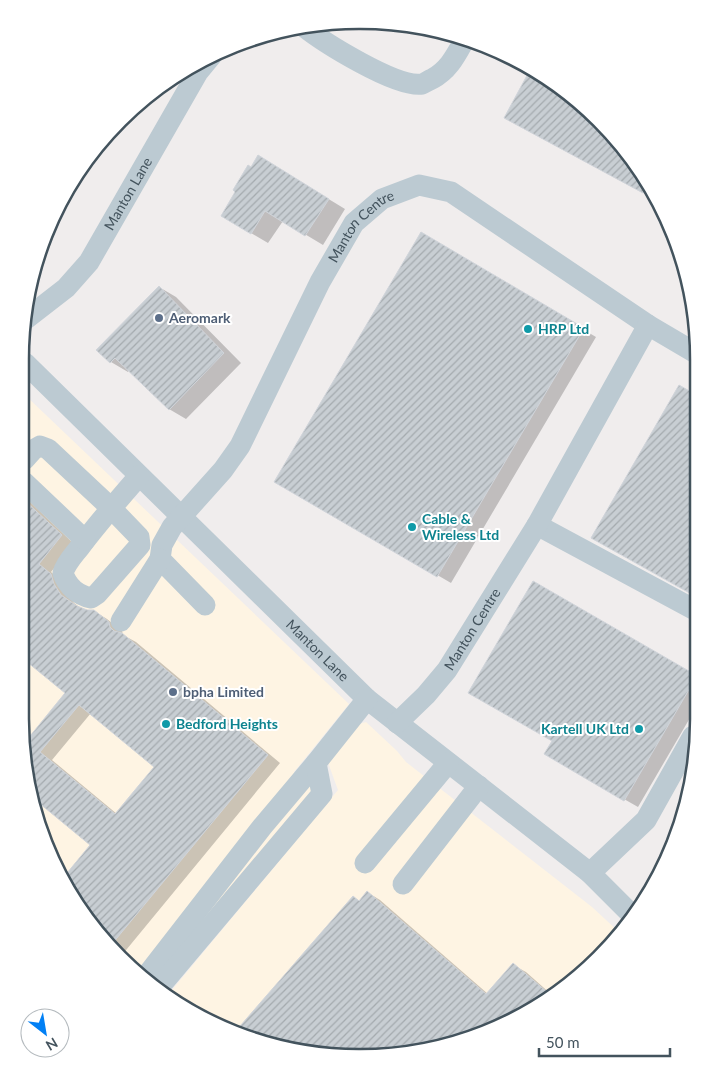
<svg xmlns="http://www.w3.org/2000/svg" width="719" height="1078" font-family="Lato,sans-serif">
<defs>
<pattern id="building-hatch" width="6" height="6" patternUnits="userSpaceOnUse" patternTransform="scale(1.25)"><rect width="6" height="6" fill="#c8ced3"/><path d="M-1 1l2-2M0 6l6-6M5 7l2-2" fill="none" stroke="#a4aaae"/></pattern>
</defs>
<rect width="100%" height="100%" fill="#f0eded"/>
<path fill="#fef4e3" d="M25 395 349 704 294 772 315 789 151 986 77 907 38 827 20 718Z
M366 722 397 751 406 762 592 907 619 932 600 958 529 1013 426 1051 337 1057 230 1032 167 996 338 790 327 760 350 727Z"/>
<path fill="#0003" fill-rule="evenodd" d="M359 20 373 21 369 26Z
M548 77 599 119 642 171 658 201 523 128Z
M276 167 345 209 323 245 283 221 268 243 251 233V168Z
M421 234 596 337 451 583 276 481Z
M159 287 176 297 241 363 186 419 169 409 129 370 128 372 111 362Z
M679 386 698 398 695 595 592 538Z
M23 495 74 544 51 572 64 583 67 592 74 603 82 609 94 611 107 619 122 631 123 635 136 642 280 763 122 955 77 907 63 879 91 845 33 796 23 737 27 740 66 693 21 656ZM91 713 156 767 117 814 52 760Z
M534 583 694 675V711L638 807 545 754 553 740Z
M367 892 380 900 488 994 513 965 526 972 552 995 529 1013 426 1051 337 1057 235 1034 354 898 360 901Z"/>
<path fill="url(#building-hatch)" stroke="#d0d4da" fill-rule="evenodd" d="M531 68 548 77 599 119 642 171 648 183 643 193 504 118Z
M258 155 329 199 305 236 265 211 251 234 221 216 235 192 233 190 248 165 251 167Z
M421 232 584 328 437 577 274 482Z
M159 286 224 353 169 410 115 358 110 363 96 350Z
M679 385 698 396 695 596 591 538Z
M23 499 62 535 39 564 51 574 54 584 61 595 77 606 87 610H94L109 622 110 627 114 631 122 633 268 755 112 944 77 907 63 878 90 845 33 798 23 739 26 741 65 693 21 657ZM79 705 154 767 115 814 40 752Z
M533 581 694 674V681L624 801 544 754 552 741 468 693Z
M367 891 486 994 513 963 547 992 529 1013 426 1051 337 1057 234 1033 353 896 359 901Z"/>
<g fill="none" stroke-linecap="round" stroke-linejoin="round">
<g stroke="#bccad2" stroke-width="21">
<path d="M303 26C323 42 396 88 422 84 425 83 429 80 432 79 449 70 456 55 465 39"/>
<path id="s1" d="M26 319 66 288 89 262 198 72 212 55"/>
<path id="s2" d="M25 363 367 699 590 873 631 914"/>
<path d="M24 460 33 450 40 446 48 449 111 508 139 537 140 545 97 594 91 598C78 595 67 586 63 573 66 563 73 556 80 547 98 523 119 499 139 476"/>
<path d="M24 482 85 540"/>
<path d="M537 525 695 610"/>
<path id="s3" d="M205 605 160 559 162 545 172 527 223 470 240 446 320 282 354 223 382 199 419 185 451 192 648 325"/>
<path d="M121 621 160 559"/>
<path id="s4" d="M397 723 426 695 447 670 537 525 648 325 699 355"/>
<path d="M365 863 448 763"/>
<path d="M590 873 646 820 693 736"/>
<path d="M403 884 479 786"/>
<path d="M144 979 262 827 316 763"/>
<path d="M157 990 322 794 316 763 367 699"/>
</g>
</g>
<g fill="#5c6f8a" stroke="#fff" stroke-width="2">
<circle cx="159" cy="318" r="5"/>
<circle cx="173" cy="692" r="5"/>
</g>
<g fill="#0f9aa8" stroke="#fff" stroke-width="2">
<circle cx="528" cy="329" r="5"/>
<circle cx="412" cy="527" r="5"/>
<circle cx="166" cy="724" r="5"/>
<circle cx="639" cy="729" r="5"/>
</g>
<g text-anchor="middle" stroke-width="4" stroke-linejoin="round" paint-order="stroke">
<g font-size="14" fill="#43535d" stroke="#fff">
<text dy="5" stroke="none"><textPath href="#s1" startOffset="164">Manton Lane</textPath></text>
<text dy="5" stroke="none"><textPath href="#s3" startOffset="458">Manton Centre</textPath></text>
<text dy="5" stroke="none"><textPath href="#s4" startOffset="121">Manton Centre</textPath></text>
<text dy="5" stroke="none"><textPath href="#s2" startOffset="410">Manton Lane</textPath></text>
</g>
<g font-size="14" font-weight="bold" fill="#4e5e75" stroke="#fff" text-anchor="start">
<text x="169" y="323">Aeromark</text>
<text x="183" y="697">bpha Limited</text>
</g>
<g font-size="14" font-weight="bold" fill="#0d838f" stroke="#fff" text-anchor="start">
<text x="538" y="334">HRP Ltd</text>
<text x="422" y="524">Cable &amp;<tspan x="422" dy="16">Wireless Ltd</tspan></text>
<text x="176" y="729">Bedford Heights</text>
<text x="629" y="734" text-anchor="end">Kartell UK Ltd</text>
</g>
</g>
<path d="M0 0H719V1078H0ZM359 29H360A330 330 0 0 1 690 359V719A330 330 0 0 1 360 1049H359A330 330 0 0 1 29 719V359A330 330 0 0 1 359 29Z" fill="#fff" fill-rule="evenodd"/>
<path fill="none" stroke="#43535d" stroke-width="2.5" d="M359 29H360A330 330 0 0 1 690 359V719A330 330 0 0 1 360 1049H359A330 330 0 0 1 29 719V359A330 330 0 0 1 359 29Z"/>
<g transform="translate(45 1033) rotate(149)"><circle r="24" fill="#ffffff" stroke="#b4babe"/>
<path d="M0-4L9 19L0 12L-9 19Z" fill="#0280f5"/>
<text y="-8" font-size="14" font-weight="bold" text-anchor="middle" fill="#43535d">N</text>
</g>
<path d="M539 1048v8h131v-8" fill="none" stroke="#43535d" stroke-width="2.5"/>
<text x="546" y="1048" font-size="15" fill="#43535d" stroke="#ffffff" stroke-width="4" paint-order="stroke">50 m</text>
</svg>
